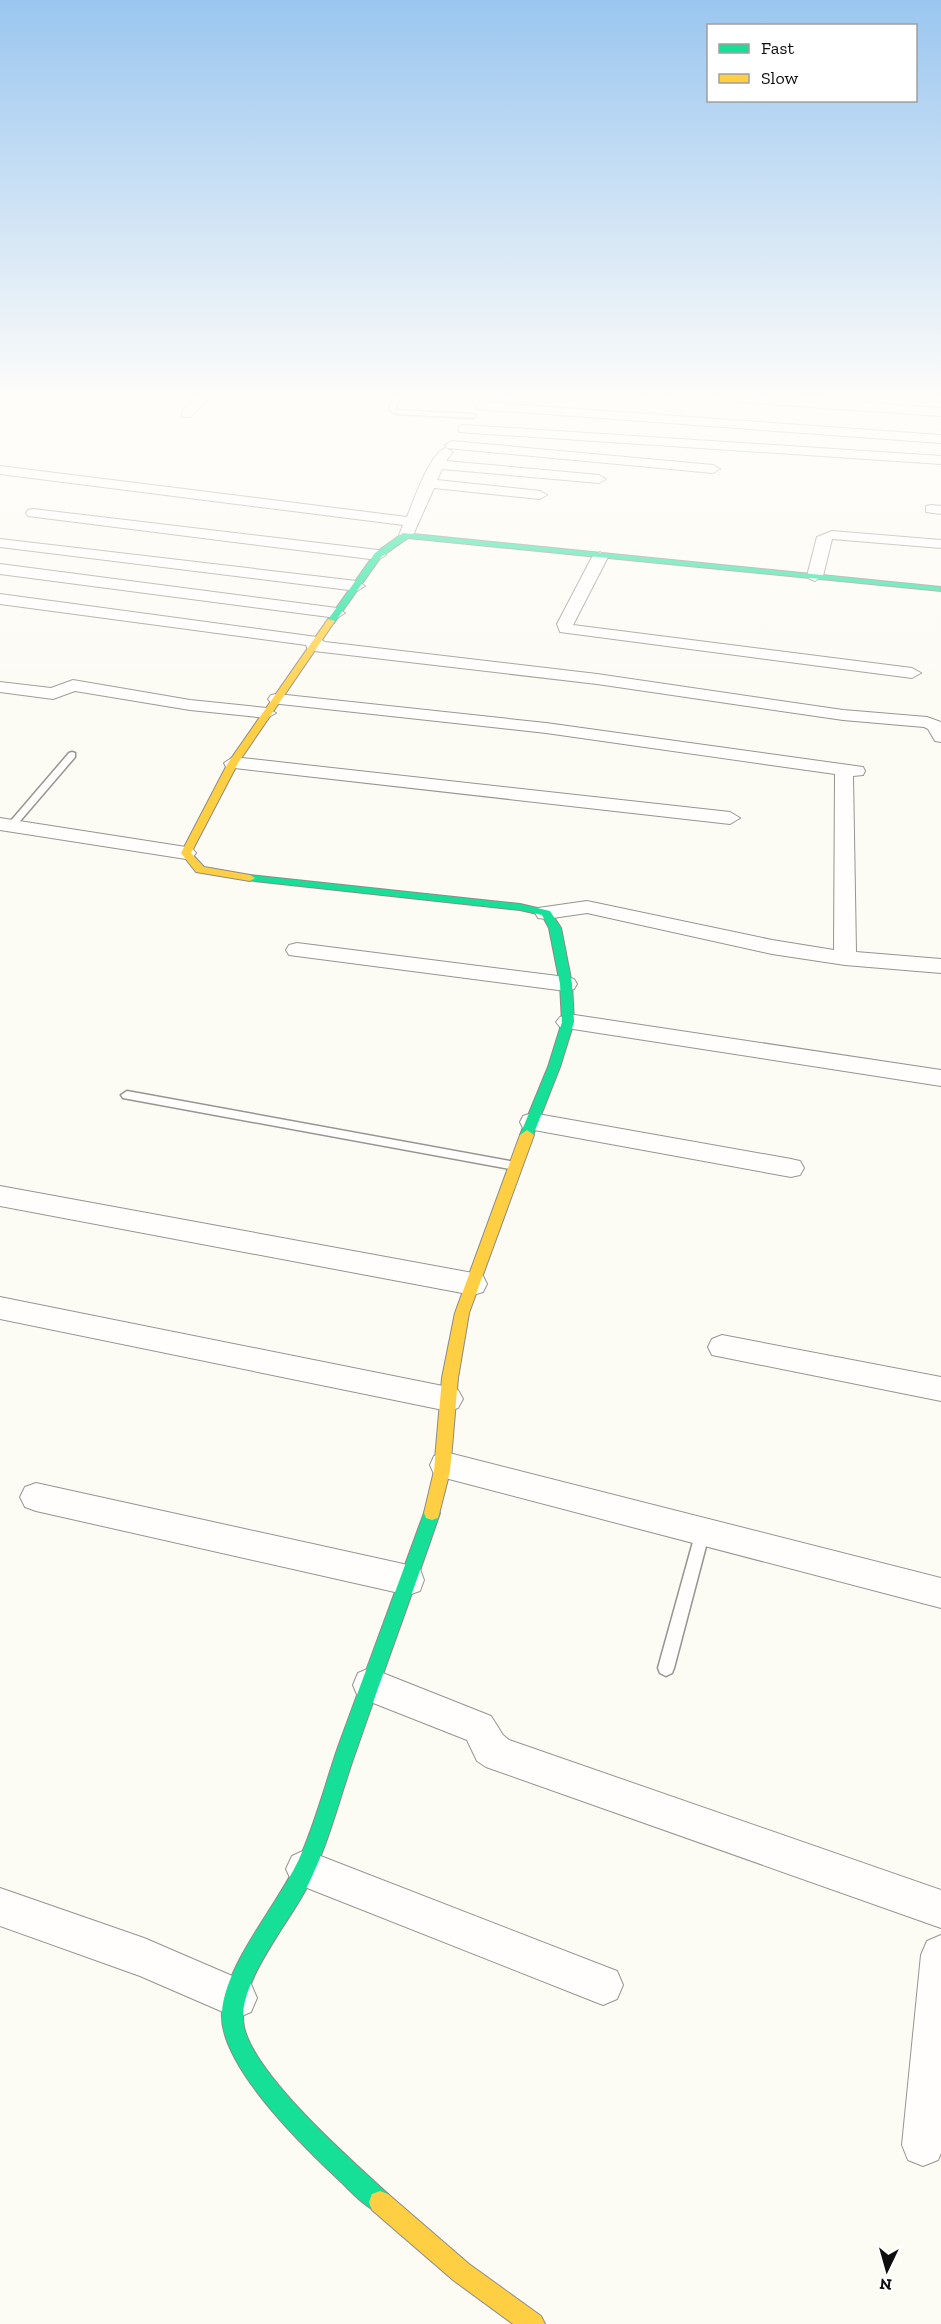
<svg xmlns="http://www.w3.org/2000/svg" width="941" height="2324" font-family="'Zilla Slab',serif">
<rect width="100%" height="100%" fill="#fcfbf4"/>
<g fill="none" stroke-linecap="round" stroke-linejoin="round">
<defs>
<path id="lane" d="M394 397 400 398 395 409 398 410 473 414 476 416 473 418 396 414 389 409Z
M72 752 75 753V757L15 827H9V823L69 753Z
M127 1091 515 1162 521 1166 515 1170 123 1098 121 1095Z
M703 1524 708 1526 710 1531 674 1668 672 1673 666 1676 660 1673 658 1668 696 1531 698 1526Z"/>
<path id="street" d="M196 397H210L190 417H182V411Z
M639 397H668C661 403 646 403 639 397Z
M717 397H783L941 408V416L723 401Z
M481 402 941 435V443L477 409 475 406Z
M464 425 941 456V464L459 432V426Z
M452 441 713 465 720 469 713 473 447 448 445 445Z
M446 448 453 452 446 461 599 475 606 479 599 483 442 469 437 480 540 491 547 495 540 499 434 488 413 535 406 539 399 535 403 525 0 474V466L407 517C413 502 430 452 446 448Z
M931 505 941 506V514L926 512V506Z
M33 509 378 550 386 555 378 560 28 516 26 513 28 510Z
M832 531 941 540V548L832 539 823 576 815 581 810 579 807 576 817 537Z
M0 539 357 581 365 586 357 591 0 547Z
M600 552 608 557 573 625 912 668 921 673 912 678 560 632 557 624 592 557Z
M0 564 337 608 345 613 337 618 0 574Z
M0 594 317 637 325 642 597 674 843 710 927 717 941 722V742L935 741 928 729 924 727 843 720 597 684 314 651 308 650 306 645 0 604Z
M73 680 190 700 267 708 276 713 267 718 190 710 75 691 53 699 0 692V682L51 688Z
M277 694 546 723 863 767 865 771 863 775 853 776 856 952 941 959V973L845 965 772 954 587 913 546 919 538 918 535 913 538 908 587 901 772 940 834 950 835 774 546 733 271 703 268 699 271 695Z
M233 757 730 812 740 818 730 824 226 767 224 763Z
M0 818 186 847 193 849 196 853 193 857 186 859 0 830Z
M297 943 566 977 574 979 577 984 574 989 566 991 289 955 286 950 289 945Z
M568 1014 941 1070V1086L560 1027 556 1022 560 1017Z
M532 1113 791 1159 800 1161 804 1168 800 1175 791 1177 523 1128 520 1122 523 1116Z
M0 1186 473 1273 483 1276 487 1284 483 1292 473 1295 0 1206Z
M0 1297 448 1387 458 1390 463 1399 458 1408 448 1411 0 1319Z
M722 1335 941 1377V1401L712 1355 708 1347 712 1339Z
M445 1452 941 1578V1608L445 1478 434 1474 430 1465 434 1456Z
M36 1483 408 1565 420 1569 424 1580 420 1591 408 1595 36 1511 25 1507 20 1497 25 1487Z
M370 1668 491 1716 503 1735 509 1740 941 1890V1928L486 1767 477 1761 467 1740 358 1697 353 1685 358 1673Z
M305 1850 617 1971 623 1985 617 1999 603 2005 292 1882 286 1869 292 1856Z
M0 1888 144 1938 251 1984 257 1998 251 2012 237 2018 140 1976 0 1926Z
M941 1935V2153L938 2160 923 2166 908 2160 902 2145 921 1955 927 1941Z"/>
<path id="fast" d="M403 533 941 587V591L408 538 381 557 334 623H328L327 621 375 553Z
M250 875 520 904 550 911 561 928 572 984 574 1022 560 1067 532 1138H522L520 1135 548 1067 562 1022 560 984 549 928 542 915 520 910 246 880V876Z
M432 1506 438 1508 440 1513C413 1592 384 1670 357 1748 340 1795 329 1844 306 1889 288 1924 235 1986 244 2027 255 2076 350 2159 388 2194L391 2202 388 2210 380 2213C364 2207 351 2191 338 2179 302 2145 218 2064 222 2012 226 1960 283 1900 303 1850 317 1817 326 1782 338 1747 366 1669 396 1591 424 1513L426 1508Z"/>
<path id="slow" d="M328 619 335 621 238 763 191 853 204 867 250 875 255 878 250 881 196 872 181 853 228 763Z
M527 1130 534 1135 469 1313 458 1378 450 1471 438 1518 432 1520 426 1518 424 1513 434 1471 442 1378 455 1313 520 1135Z
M380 2191 388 2194 469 2264 541 2316 545 2324H513L453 2280 372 2210 369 2202 372 2194Z"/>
</defs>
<use href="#lane" stroke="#959592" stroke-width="3"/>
<use href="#street" stroke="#959592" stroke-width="2"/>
<use href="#fast" stroke="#8c8b88" stroke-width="2"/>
<use href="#slow" stroke="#8c8b88" stroke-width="2"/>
<use href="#lane" fill="#fffefd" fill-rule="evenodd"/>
<use href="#street" fill="#fffefd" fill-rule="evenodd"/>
<use href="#fast" fill="#16e098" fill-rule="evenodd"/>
<use href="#slow" fill="#ffcf43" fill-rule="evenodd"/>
</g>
<linearGradient id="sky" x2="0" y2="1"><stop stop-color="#9ac6ef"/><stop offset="0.55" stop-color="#fefdfa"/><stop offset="1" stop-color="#fefdfa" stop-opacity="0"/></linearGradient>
<rect width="941" height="723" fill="url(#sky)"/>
<rect x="707" y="24" width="210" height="78" fill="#ffffff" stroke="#9f9f9f" stroke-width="1.5"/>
<rect x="719" y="44" width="30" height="9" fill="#16e098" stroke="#9f9f9f" stroke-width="1.5"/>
<text x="761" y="54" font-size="18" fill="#0e0e0e">Fast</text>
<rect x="719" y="74" width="30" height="9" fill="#ffcf43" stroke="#9f9f9f" stroke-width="1.5"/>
<text x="761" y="84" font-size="18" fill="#0e0e0e">Slow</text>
<g transform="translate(887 2270) rotate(185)" stroke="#ffffff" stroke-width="4.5" paint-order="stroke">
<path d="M0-4.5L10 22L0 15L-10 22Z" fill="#0e0e0e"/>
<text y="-9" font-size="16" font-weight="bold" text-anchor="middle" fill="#0e0e0e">N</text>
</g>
</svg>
